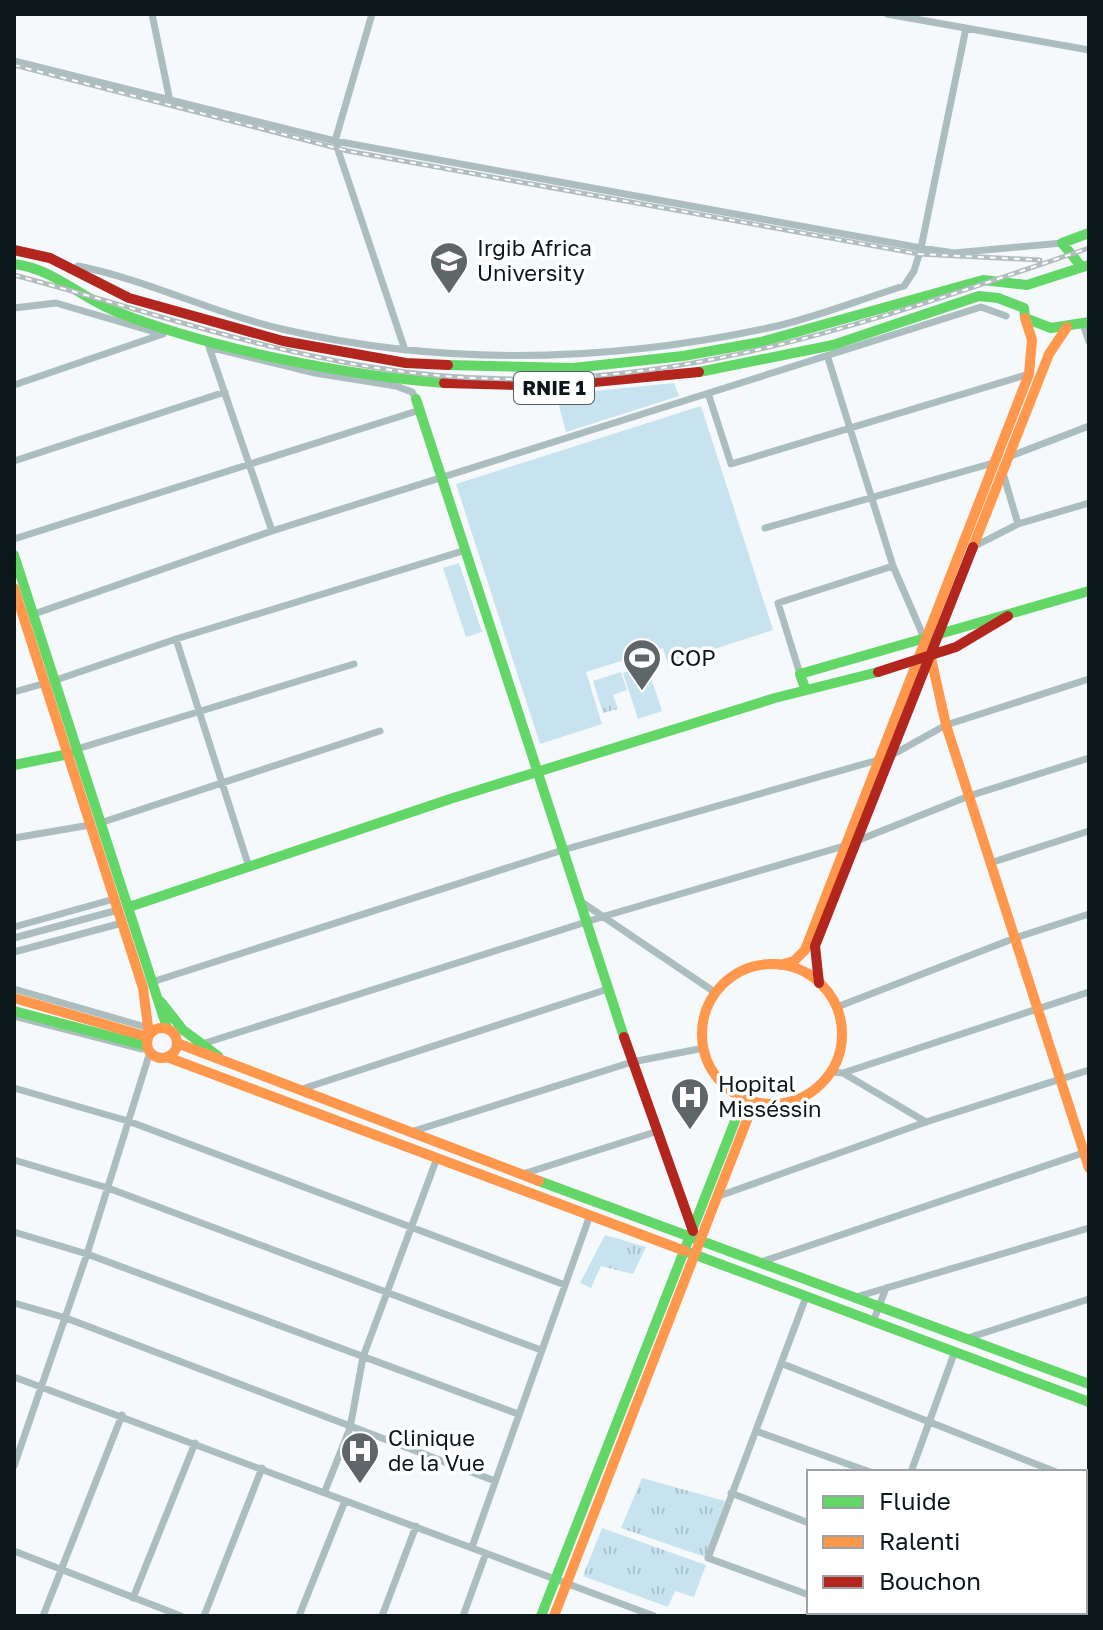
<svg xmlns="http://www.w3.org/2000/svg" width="1103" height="1630" font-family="'Golos Text',sans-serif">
<defs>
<pattern id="grass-tufts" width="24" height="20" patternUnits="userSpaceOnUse" patternTransform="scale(2)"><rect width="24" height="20" fill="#c6e3ef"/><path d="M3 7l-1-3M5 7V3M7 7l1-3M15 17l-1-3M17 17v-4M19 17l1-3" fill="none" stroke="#a9c2cc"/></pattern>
</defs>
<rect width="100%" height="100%" fill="#f6f9fb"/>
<path fill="url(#grass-tufts)" d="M621 672 627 690 613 695 618 709 603 713 593 681Z
M605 1235 646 1247 633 1274 601 1266 591 1288 580 1283Z
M642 1478 725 1501 708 1558 621 1528Z
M602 1528 706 1565 694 1597 675 1591 668 1607 583 1576Z"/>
<path fill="#c6e3ef" d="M674 383 679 396 566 432 556 395Z
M701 406 773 630 668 664 663 648 586 672 602 724 540 744 456 484Z
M459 563 482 632 466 637 443 568Z
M647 665 662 711 638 719 623 673Z"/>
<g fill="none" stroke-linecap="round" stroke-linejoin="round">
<path stroke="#abbdbf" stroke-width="7" d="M152 14 170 101
M372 14 335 141 405 350
M887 14 1089 50
M14 61 335 141 921 248 954 253 1062 243
M78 266C148 280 215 314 286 330 449 367 614 362 777 326 820 316 861 299 904 286L914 271 921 248 966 28
M14 308 56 303 158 333
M1083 324 1089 342
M209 347 272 531
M213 348 315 373 396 386 412 392 416 399
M828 358 893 566 925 640
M14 385 163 334
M709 396 731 464 1029 374
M1008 457 1089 426
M14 461 225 392
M1003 473 1018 524
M765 528 993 463
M14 539 420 410
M973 547 1018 524 1089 503
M34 614 272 531 981 307 1006 316
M176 639 248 864
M800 674 778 603 893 566
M53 681 176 639 466 550
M14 692 46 683
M77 749 354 664
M892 755 946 725 1089 679
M100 823 380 731
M14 838 90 825
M859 840 969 796 1089 758
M990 863 1089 831
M580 901 716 993
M14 927 114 899
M14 938 118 910
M14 952 122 923
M152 982 563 850 878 760
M14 989 149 1028
M837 1007 1015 938 1089 914
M14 1016 142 1049
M202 1044 605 916 844 846
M831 1072 843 1073 926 1122
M843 1073 1089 992
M14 1088 128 1121 565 1285
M302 1089 608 989
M414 1131 632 1062 704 1048
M14 1160 108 1188 541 1350
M526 1173 655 1132
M719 1196 926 1122 1089 1070
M14 1232 87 1254 518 1414
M758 1263 1089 1151
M806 1297 708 1558 809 1595
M856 1297 1089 1228
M14 1303 66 1318 495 1481
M873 1322 886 1288
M968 1338 1089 1299
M783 1364 1056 1472
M14 1377 654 1616
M756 1431 870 1472
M14 1466 87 1254 150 1052
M911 1472 955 1351
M1085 1483 1089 1485
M325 1491 350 1428 363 1357 437 1158
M731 1493 809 1523
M472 1547 590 1215
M1085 1547 1089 1549
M14 1551 181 1616
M133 1598 195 1443
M854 1612 865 1616
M1048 1612 1059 1616
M43 1616 122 1415
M204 1616 262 1468
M299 1616 345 1501
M382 1616 416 1526
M463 1616 486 1553"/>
<path stroke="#63d668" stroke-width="10" d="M14 264C55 269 80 298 117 312 212 349 343 375 444 383
M1081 266 1062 243 1089 233
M448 365 573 368 683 356 761 342 983 280 1027 285 1089 265
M699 372 833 345 979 296 998 298 1024 308 1025 318 1051 328 1089 322
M416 399 624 1037
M14 555 167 1028
M805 688 800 674 1089 591
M14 765 69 754
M129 907 450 799 775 698 878 672
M161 1002 183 1030 218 1056
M14 1011 147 1046
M539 1181 1089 1384
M685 1251 1089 1402
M541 1616 744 1098"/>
<path stroke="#ff974d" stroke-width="10" d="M973 547 1049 354 1067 327
M14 588 143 988 149 1034
M931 658 946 725 1089 1168
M702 1034a70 70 0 1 1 140 0a70 70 0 1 1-140 0Z
M780 965 794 961 805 950 1029 374 1032 340 1025 318
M14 998 148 1037
M147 1043a15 15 0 1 1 30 0a15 15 0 1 1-30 0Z
M177 1043 539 1181
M167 1057 685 1251
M554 1616 754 1102"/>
<path stroke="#b3261e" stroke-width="10" d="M14 250 50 258 129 298 283 341 406 363 448 365
M444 383 552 386 699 372
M878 672 956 647 1008 616
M819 983 815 946 973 547
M624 1037 693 1231"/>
<defs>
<path id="rail" d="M14 65 348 151 919 254 1040 260
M14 275C131 306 245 346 365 366 628 411 844 331 1089 248"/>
</defs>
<use href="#rail" stroke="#b2bdbf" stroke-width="5"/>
<use href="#rail" stroke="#fff" stroke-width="2" stroke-dasharray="6" stroke-linecap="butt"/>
</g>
<defs>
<symbol id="university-pin" viewBox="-11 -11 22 30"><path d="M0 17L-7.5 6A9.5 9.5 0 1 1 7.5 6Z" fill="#5e666a" stroke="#fff"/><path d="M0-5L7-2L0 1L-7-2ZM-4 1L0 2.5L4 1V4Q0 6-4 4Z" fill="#fff"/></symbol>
<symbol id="stadium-pin" viewBox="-11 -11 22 30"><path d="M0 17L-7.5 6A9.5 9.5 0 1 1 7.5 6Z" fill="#5e666a" stroke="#fff"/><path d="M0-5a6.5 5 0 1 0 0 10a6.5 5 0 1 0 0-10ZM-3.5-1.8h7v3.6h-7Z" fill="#fff"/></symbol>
<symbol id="hospital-pin" viewBox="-11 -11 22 30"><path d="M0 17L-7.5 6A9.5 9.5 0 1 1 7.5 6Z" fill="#5e666a" stroke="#fff"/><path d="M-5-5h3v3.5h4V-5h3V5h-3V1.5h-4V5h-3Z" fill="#fff"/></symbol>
</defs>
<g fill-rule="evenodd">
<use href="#university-pin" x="427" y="239" width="44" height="60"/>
<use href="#stadium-pin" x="620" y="636" width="44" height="60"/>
<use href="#hospital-pin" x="668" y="1075" width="44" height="60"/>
<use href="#hospital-pin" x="338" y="1429" width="44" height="60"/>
</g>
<g text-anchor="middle" stroke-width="7" stroke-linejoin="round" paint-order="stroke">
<rect fill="#fff" stroke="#555d60" stroke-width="2" x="514" y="372" width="80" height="32" rx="6"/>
<g font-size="20" font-weight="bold" fill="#0c171c">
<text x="554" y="395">RNIE 1</text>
</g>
<g font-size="22" fill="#0c171c" stroke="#fff" text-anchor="start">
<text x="477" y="256">Irgib Africa<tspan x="477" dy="25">University</tspan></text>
<text x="670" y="666">COP</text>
<text x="718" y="1092">Hopital<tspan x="718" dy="25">Misséssin</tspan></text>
<text x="388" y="1446">Clinique<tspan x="388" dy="25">de la Vue</tspan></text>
</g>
</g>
<rect width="1103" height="1630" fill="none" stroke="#0c171c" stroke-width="32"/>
<rect x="807" y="1470" width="280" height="144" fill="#ffffff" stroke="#9ea2a4" stroke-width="2"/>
<rect x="823" y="1496" width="40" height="12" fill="#63d668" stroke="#9ea2a4" stroke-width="2"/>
<text x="879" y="1510" font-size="24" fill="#0c171c">Fluide</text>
<rect x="823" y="1536" width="40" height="12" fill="#ff974d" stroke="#9ea2a4" stroke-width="2"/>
<text x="879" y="1550" font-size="24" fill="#0c171c">Ralenti</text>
<rect x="823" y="1576" width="40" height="12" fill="#b3261e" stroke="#9ea2a4" stroke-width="2"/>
<text x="879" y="1590" font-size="24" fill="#0c171c">Bouchon</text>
</svg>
